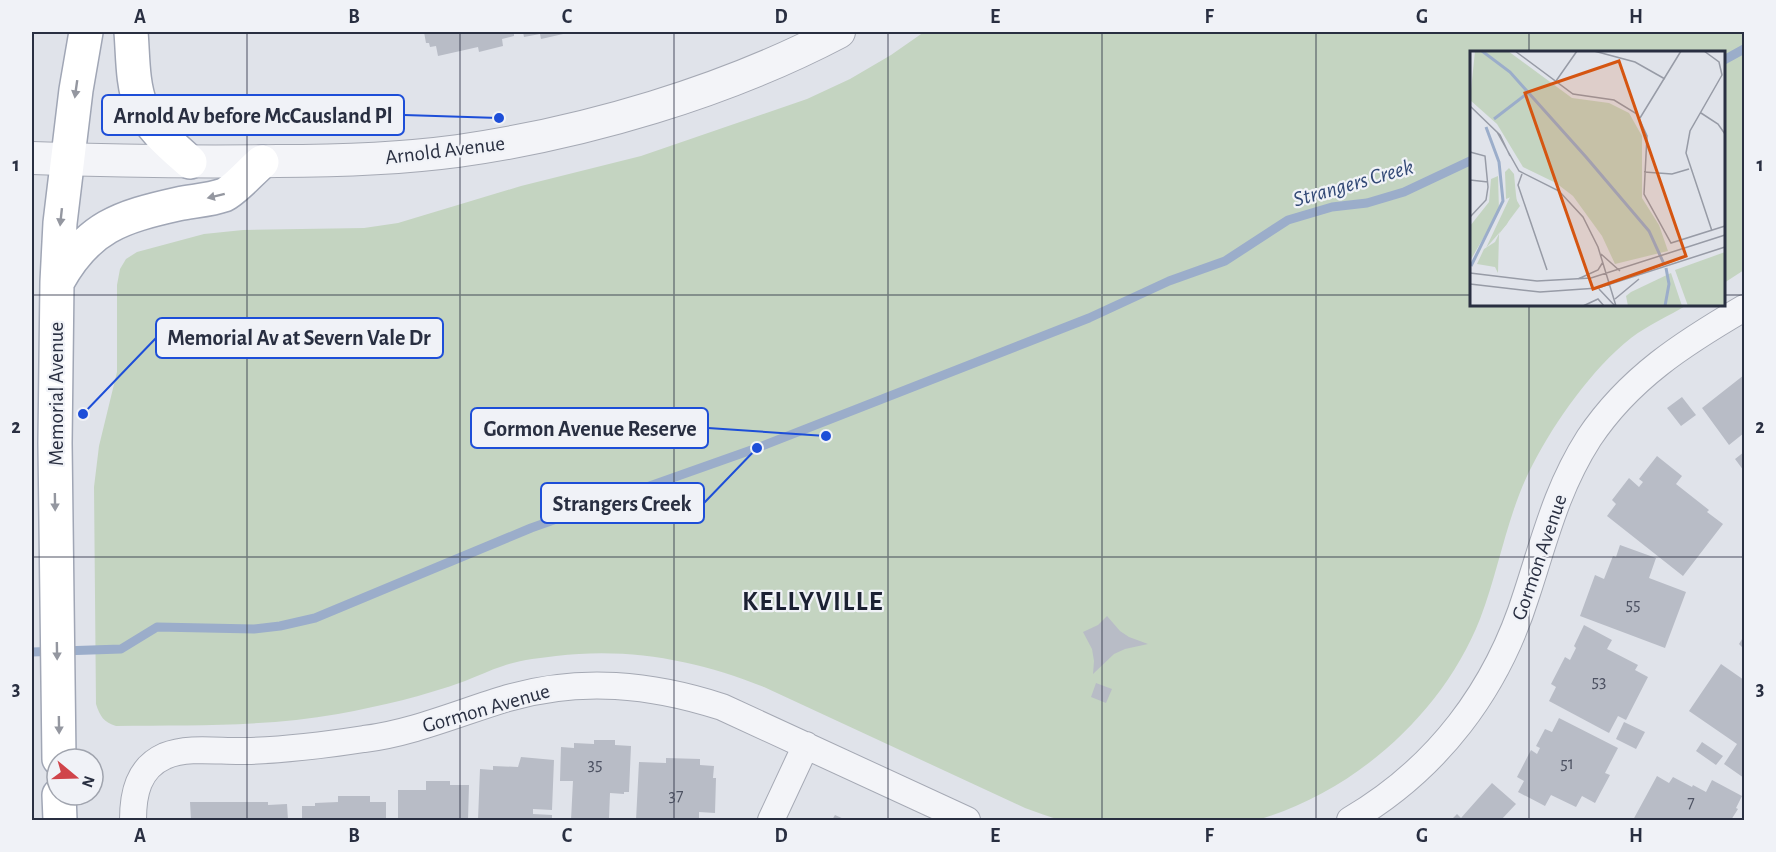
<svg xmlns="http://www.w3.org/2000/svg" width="1776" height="852" font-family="'Alegreya Sans',sans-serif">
<rect width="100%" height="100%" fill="#e0e3ea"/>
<path fill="#c4d4c1" d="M924 32H1744V270L1724 283V52H1472V304L1687 305C1669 316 1648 325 1631 338 1592 369 1556 420 1533 464 1507 513 1500 567 1480 619 1443 713 1355 792 1257 820 1242 824 1205 820 1187 820 1157 820 1128 820 1098 820 1086 820 1072 823 1061 820 1049 817 1037 812 1025 808L764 687C697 660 628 647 556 656 539 658 520 660 503 666 490 670 478 676 465 681 424 696 381 706 338 714 265 727 190 725 116 726 104 722 100 717 96 704L94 487 99 446 117 372V285L120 269 126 259 137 252 204 234 243 230 364 228 398 223 521 186 641 156 807 99 850 79 891 55Z"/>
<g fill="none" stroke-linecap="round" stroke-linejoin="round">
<path stroke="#9badca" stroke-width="9" d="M1724 60 1744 49
M32 652 121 649 157 627 254 629 280 626 315 618 531 528 757 448 1089 318 1169 281 1225 261 1288 220 1332 207 1367 203 1404 192 1472 160"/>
</g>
<path fill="#b8bcc6" d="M424 32H514V36L502 39 503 46 479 52 478 47 438 56 436 46 430 47 429 43H426Z
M523 32H572L541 39 540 34 524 37Z
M1744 375V433L1729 445 1702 408Z
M1682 397 1696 415 1681 426 1667 408Z
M1744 452V471L1735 459Z
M1657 456 1682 476 1676 484 1709 510 1707 512 1723 524 1683 576 1607 516 1616 504 1612 500 1629 478 1639 487 1643 482 1639 479Z
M1620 545 1656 558 1649 578 1686 592 1665 648 1580 616 1595 575 1604 579 1613 556 1616 557Z
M1107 616 1120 631 1129 637 1148 644 1125 649 1114 654 1093 674 1094 661 1092 649 1083 632 1098 625Z
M1584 625 1612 640 1607 649 1638 665 1635 670 1648 677 1626 720 1618 716 1609 733 1549 701 1556 687 1551 684 1565 657 1570 660 1576 648 1574 646Z
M1744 636V649L1739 644Z
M1721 664 1744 680V778L1724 764 1737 744 1689 711Z
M1096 683 1112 689 1106 703 1091 697Z
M1559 718 1618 748 1605 773 1610 775 1595 803 1582 796 1576 807 1551 795 1545 806 1518 792 1524 781 1517 777 1531 750 1537 754 1540 748 1536 746 1545 729 1552 732Z
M1624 722 1645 732 1636 749 1616 739Z
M594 740H615V745L631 746 629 792H624V794L610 793 609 818H613V820H571L573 781H560L561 747 574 748V743L594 744Z
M1702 742 1723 756 1716 765 1696 751Z
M521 757 554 760 552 810 533 809V814L552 815V820H478L480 769 493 770V766L518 767Z
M666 758 700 759V765L714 766 713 778H716L715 813 699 812V820H636L639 762 666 763Z
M1657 776 1669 783 1673 777 1692 787 1693 785 1706 792 1712 780 1742 796 1736 808 1738 809 1731 820H1633Z
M426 781H450V785H469L468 820H398V790H426Z
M1492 783 1516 804 1501 820H1451L1457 814 1461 818Z
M338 796H370V802H386V820H302V806H315V803L338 802Z
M190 802H268V805L287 804 288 820H191Z
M835 815 846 820H832Z"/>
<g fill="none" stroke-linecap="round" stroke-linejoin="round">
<defs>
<path id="minor" d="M133 820C133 794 138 768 165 756 189 746 221 752 246 751 285 750 325 745 364 739 413 733 461 712 508 698 581 677 651 684 722 707L967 820
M771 820 806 745
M1350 820C1437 769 1497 690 1527 593 1545 538 1557 488 1589 438 1629 378 1684 343 1744 308"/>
<path id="tertiary" d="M32 158C113 161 195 162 277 161 338 161 398 159 458 151 585 133 725 92 839 32"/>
<path id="primary" d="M131 32C133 55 132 84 141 106 150 128 172 146 190 162
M58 281C88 227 120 217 178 204 192 201 210 200 224 195 235 190 252 170 262 162
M59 759 55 443 57 282 60 223 76 90 86 32
M59 795 60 820"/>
</defs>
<use href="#minor" stroke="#a5a9b4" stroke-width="28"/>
<use href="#tertiary" stroke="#a5a9b4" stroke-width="34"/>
<use href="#primary" stroke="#a0a6b5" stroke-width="36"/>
<use href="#minor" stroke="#f3f4f8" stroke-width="26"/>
<use href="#tertiary" stroke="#f3f4f8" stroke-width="32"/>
<use href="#primary" stroke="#fff" stroke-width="33"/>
</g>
<defs><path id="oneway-solid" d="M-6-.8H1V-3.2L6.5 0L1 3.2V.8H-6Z" transform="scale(1.5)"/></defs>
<g fill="#9497a0">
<use href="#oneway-solid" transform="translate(76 89) rotate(98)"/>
<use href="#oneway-solid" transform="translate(216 196) rotate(166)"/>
<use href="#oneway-solid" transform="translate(61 217) rotate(96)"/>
<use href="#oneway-solid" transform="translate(55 502) rotate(89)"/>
<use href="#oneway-solid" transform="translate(57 651) rotate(89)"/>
<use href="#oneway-solid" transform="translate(59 725) rotate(89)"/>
</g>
<path fill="none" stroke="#292f41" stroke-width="1.5" stroke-opacity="0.55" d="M247 32V820M460 32V820M674 32V820M888 32V820M1102 32V820M1316 32V820M1529 32V52M32 295H1472M1724 295H1744M1529 304V820M32 557H1744"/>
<g text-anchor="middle" stroke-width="4.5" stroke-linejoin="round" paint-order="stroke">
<g font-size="18" fill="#4d5262">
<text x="1633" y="610">55</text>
<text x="1599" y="687">53</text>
<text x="1567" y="769">51</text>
<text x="595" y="770">35</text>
<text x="676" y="801">37</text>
<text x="1691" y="808">7</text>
</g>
<g font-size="21" fill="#292f41" stroke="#f0f2f7">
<text transform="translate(445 150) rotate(-7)" y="7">Arnold Avenue</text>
<text transform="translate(56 394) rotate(-90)" y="7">Memorial Avenue</text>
<text transform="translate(1539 557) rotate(-71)" y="7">Gormon Avenue</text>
<text transform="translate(486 708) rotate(-16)" y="7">Gormon Avenue</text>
</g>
<g font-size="22" font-style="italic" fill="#324976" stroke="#f0f2f7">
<text transform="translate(1353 182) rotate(-16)" y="8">Strangers Creek</text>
</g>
<g font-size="27" font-weight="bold" letter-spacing="1.5" fill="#1b2032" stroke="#f0f2f7">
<text x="813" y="610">KELLYVILLE</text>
</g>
</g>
<g transform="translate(1470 51)">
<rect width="255" height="255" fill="#e0e3ea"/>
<path d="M39 117 44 123 46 144 36 148 35 121ZM28 125 29 160 0 210V175L19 151 21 128ZM46 148 50 155 29 183 28 222 25 216 7 213 14 198 25 191ZM201 222 212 255H158L156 245 161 241Z" fill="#c4d4c1"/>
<path d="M41 144H46L47 151 37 173 16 197ZM18 167 19 176 9 182 0 205 8 173Z" fill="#c4d4c1"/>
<path d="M5 0H38L102 47 139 52 159 62 172 85V147L189 174 198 200 145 213 132 185 103 145 86 132 53 116 27 73 0 49ZM255 201V255H218L205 219Z" fill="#c4d4c1"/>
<path fill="none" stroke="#9badca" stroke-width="3" d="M12 0 40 21 116 106 179 180 194 213M24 68 59 41M1 215 33 150 29 111 16 76M195 255 199 233 196 217"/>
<path fill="none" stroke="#979ba6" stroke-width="1.5" d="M45 0 103 43 144 49 167 63 177 85 174 143 201 192 255 175M124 0 165 11 195 28M234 0 249 11 252 24 220 80 216 102 242 180M86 30 107 0M0 55 30 84 40 105M231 62 248 73 255 83M170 67 211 0M27 81 49 120 89 140 113 166 128 196 146 255M0 101 15 105 18 136 16 149 0 166M174 121 202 123 219 118M52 123 48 134 77 219M0 129 18 131M131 203 150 220M0 222 67 230 121 227 255 184M108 228 128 219 133 211M0 233 70 241 128 237 255 196M129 238 145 255M145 248 169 228M113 255 128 248 134 255"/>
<path fill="#d55511" fill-opacity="0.15" stroke="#d55511" stroke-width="3" d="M149 10 216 205 123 238 55 42Z"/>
<rect width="255" height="255" fill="none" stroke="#292f41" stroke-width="3"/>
</g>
<path fill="none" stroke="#1d4ed8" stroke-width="2" d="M499 118L404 115M83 414L156 338M826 436L708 428M757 448L704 503"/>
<g fill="#1d4ed8" stroke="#f0f2f7" stroke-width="2">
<circle cx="499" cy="118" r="6"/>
<circle cx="83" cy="414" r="6"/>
<circle cx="826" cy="436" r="6"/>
<circle cx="757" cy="448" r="6"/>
</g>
<g fill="#f0f2f7" stroke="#1d4ed8" stroke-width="2">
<rect x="102" y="95" width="302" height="40" rx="6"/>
<rect x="156" y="318" width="287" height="40" rx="6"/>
<rect x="471" y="408" width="237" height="40" rx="6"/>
<rect x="541" y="483" width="163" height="40" rx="6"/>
</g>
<g font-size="22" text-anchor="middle" font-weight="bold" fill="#292f41">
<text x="253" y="123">Arnold Av before McCausland Pl</text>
<text x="299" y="345">Memorial Av at Severn Vale Dr</text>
<text x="590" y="436">Gormon Avenue Reserve</text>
<text x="622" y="511">Strangers Creek</text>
</g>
<rect width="1776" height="852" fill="none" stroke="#f0f2f7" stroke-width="66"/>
<g transform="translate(75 777) rotate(109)"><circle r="28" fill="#f0f2f7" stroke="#a0a4ae" stroke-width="1.5"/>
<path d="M0-4.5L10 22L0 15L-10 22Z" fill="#d0444a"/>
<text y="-9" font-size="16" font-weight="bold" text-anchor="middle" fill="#292f41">N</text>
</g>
<rect x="33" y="33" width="1710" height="786" fill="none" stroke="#292f41" stroke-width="2"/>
<g font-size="20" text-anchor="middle" font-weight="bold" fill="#292f41">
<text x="140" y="23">A</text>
<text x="354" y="23">B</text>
<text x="567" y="23">C</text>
<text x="781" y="23">D</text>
<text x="995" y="23">E</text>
<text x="1209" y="23">F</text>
<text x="1422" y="23">G</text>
<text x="1636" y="23">H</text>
<text x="16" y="171">1</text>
<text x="1760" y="171">1</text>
<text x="16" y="433">2</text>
<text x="1760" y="433">2</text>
<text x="16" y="695">3</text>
<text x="1760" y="695">3</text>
<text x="140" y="842">A</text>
<text x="354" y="842">B</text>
<text x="567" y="842">C</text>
<text x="781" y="842">D</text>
<text x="995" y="842">E</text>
<text x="1209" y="842">F</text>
<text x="1422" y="842">G</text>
<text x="1636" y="842">H</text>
</g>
</svg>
